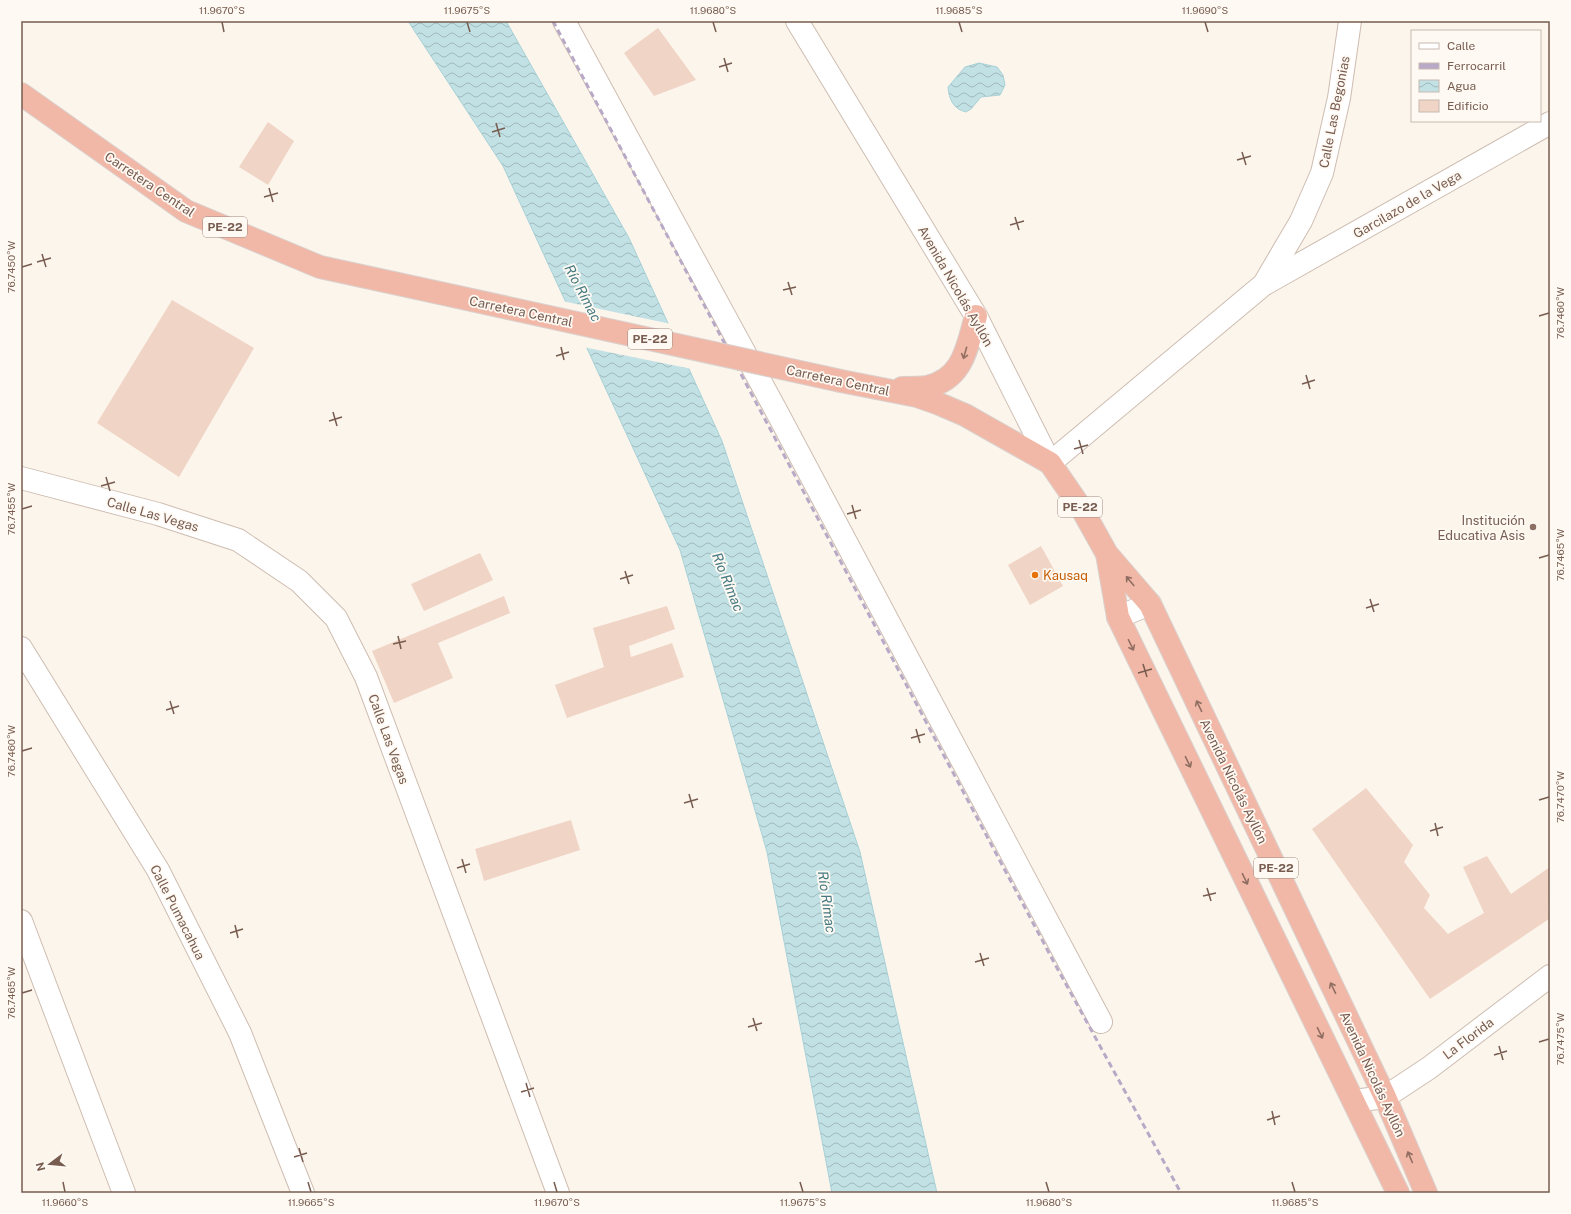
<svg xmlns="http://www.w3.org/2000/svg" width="1571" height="1214" font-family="'Public Sans',sans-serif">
<defs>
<pattern id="water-waves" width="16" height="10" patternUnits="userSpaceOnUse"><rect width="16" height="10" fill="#c1e1e5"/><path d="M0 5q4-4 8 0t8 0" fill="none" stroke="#a2babc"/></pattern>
</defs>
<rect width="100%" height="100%" fill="#fcf5ec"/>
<path fill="url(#water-waves)" stroke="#a7d1d7" d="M408 21H506L629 238 722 441 860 852 937 1193H832L767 852 680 550 503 166Z
M979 63 997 67 1003 75 1005 85 1000 95 981 97 971 109 966 112C953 109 949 99 948 87L965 67Z"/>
<path fill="#fcf5ec" d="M562 301 671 324 692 369 583 347Z"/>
<path fill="#f0d4c5" d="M658 28 696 80 654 96 624 53Z
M268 122 294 141 268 185 239 167Z
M172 300 254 348 179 477 97 423Z
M1041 546 1063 586 1030 605 1008 565Z
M480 553 493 580 424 611 411 584Z
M504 596 510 613 438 643 453 678 394 703 372 651Z
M667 606 675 629 629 646 631 657 672 643 684 677 567 718 555 685 604 667 593 628Z
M1366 788 1413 845 1404 862 1430 895 1424 908 1448 934 1484 913 1463 867 1487 856 1511 894 1550 867V901L1548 903 1549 919 1430 999 1312 829Z
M571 820 580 850 484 881 475 849Z"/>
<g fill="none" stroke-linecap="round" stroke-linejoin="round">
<defs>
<path id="minor" d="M564 21 778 414 1101 1022
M797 21 976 316 1050 463 1263 285 1550 123
M1264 284 1301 221 1322 173 1339 98 1350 21
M21 478 158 514 238 540 299 581 336 618 366 677 558 1193
M1118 617 1150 604
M21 648 158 870 240 1033 303 1193
M21 921 124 1193
M1354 1101 1385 1097 1429 1068 1550 976"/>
<path id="highway" d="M21 94 186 211 320 267 458 297
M841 381 917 396 937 403 965 415 1050 463 1083 511 1107 554 1150 604 1385 1097 1426 1193
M902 388C910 388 919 388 927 387 964 379 967 346 976 316
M1107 554 1118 617 1398 1193"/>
</defs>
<use href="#minor" stroke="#cebdb1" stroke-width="24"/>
<use href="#highway" stroke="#d9d1ce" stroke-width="24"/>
<use href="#minor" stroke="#fff" stroke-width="22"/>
<use href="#highway" stroke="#f2b8a7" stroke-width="22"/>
<path stroke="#b8a9c7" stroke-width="3" stroke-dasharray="6 4" stroke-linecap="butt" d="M553 21 1057 968 1181 1193"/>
<defs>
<path id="highway-bridge" d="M458 297 841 381"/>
</defs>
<use href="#highway-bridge" stroke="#d9d1ce" stroke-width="24" stroke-linecap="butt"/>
<use href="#highway-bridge" stroke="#f2b8a7" stroke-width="22"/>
</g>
<defs><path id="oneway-shaft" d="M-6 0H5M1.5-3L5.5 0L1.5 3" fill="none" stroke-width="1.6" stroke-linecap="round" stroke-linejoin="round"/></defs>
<g stroke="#906e61">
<use href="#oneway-shaft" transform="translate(965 353) rotate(106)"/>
<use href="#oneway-shaft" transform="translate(1130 581) rotate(-130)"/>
<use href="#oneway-shaft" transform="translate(1131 645) rotate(64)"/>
<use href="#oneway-shaft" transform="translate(1199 706) rotate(-116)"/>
<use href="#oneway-shaft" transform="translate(1188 762) rotate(64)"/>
<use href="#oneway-shaft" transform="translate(1245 879) rotate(64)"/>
<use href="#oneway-shaft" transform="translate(1333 988) rotate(-116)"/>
<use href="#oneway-shaft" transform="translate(1320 1033) rotate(64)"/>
<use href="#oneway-shaft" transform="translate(1410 1157) rotate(-113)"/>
</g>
<path fill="none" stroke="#775c4f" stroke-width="1.5" d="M222 22 224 32M467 22 470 32M713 22 716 32M959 22 962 32M1205 22 1208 32M724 58 728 72M719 67 732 63M496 123 500 137M492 132 505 128M1242 152 1246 165M1237 160 1251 156M269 188 273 202M264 197 278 193M1015 217 1019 230M1010 225 1024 221M42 254 46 267M37 262 51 258M22 267 32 264M788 282 792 295M783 290 796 287M1539 316 1549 313M561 347 564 360M556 356 569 352M1306 375 1310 389M1302 384 1315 380M333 412 337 426M329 421 342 417M1079 440 1083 454M1074 449 1088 445M106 477 110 491M101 486 115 482M852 505 856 519M22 509 32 506M847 514 861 510M1539 558 1549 555M625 571 629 584M620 579 633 575M1370 599 1374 612M1366 608 1379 604M398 636 401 649M393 644 406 641M1143 664 1147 677M1138 673 1152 669M170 701 174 714M166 710 179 706M916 729 920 743M911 738 925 734M22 751 32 748M689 794 693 808M1539 800 1549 797M684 803 698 799M1435 823 1438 836M1430 831 1443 827M462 859 466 873M457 868 470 864M1207 888 1211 901M1203 896 1216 893M235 925 238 938M230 933 243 929M980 953 984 966M975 962 989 958M22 993 32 990M753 1018 757 1031M748 1027 762 1023M1539 1042 1549 1039M1499 1046 1503 1060M1494 1055 1507 1051M526 1083 530 1097M521 1092 534 1088M1272 1111 1275 1125M1267 1120 1280 1116M299 1148 303 1162M294 1157 307 1153M63 1182 65 1192M308 1182 311 1192M554 1182 557 1192M800 1182 803 1192M1046 1182 1049 1192M1292 1182 1295 1192"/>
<circle fill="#8d6e63" stroke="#fef9f3" stroke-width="1.5" cx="1533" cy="527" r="4"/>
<circle fill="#e8710a" stroke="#fef9f3" stroke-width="1.5" cx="1035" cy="575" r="4"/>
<g text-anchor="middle" stroke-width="3.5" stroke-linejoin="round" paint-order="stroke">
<g fill="#fef9f3" stroke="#a08b80" stroke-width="1">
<rect x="203" y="217" width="44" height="20" rx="3"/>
<rect x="628" y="329" width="44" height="20" rx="3"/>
<rect x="1058" y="497" width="44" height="20" rx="3"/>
<rect x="1254" y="858" width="44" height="20" rx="3"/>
</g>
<g font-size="12" font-weight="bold" fill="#775c4f">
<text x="225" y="231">PE-22</text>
<text x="650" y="343">PE-22</text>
<text x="1080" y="511">PE-22</text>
<text x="1276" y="872">PE-22</text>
</g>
<g font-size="13" fill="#775c4f" stroke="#fef9f3">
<text transform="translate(1334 112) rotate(-79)" y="5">Calle Las Begonias</text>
<text transform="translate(150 184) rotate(34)" y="5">Carretera Central</text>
<text transform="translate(1407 204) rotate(-30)" y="5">Garcilazo de la Vega</text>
<text transform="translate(956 286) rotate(60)" y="5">Avenida Nicolás Ayllón</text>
<text transform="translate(521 311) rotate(12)" y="5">Carretera Central</text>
<text transform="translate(838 380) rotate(12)" y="5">Carretera Central</text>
<text transform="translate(153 514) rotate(16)" y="5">Calle Las Vegas</text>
<text transform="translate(389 739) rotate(70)" y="5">Calle Las Vegas</text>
<text transform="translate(1234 781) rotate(64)" y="5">Avenida Nicolás Ayllón</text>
<text transform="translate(178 912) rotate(63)" y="5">Calle Pumacahua</text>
<text transform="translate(1468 1038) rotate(-37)" y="5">La Florida</text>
<text transform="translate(1373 1074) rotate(65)" y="5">Avenida Nicolás Ayllón</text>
</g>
<g font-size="13" fill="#785e54" stroke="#fef9f3" text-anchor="end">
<text x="1525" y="525">Institución<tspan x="1525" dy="15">Educativa Asis</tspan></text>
</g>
<g font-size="13" fill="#c56008" stroke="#fef9f3" text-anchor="start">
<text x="1043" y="580">Kausaq</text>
</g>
<g font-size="14" font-style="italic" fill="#467a82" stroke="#fef9f3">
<text transform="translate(583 293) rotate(62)" y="5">Río Rímac</text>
<text transform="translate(728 582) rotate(68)" y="5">Río Rímac</text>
<text transform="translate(827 902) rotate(82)" y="5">Río Rímac</text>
</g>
</g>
<rect width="1571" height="1214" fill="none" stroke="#fef9f3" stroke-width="44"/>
<rect x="1411" y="30" width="130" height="92" fill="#fef9f3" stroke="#c8bab1"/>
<rect x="1419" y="43" width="20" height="6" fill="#ffffff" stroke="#c8bab1"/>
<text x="1447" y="50" font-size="12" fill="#775c4f">Calle</text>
<rect x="1419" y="63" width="20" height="6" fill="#b8a9c7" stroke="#c8bab1"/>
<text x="1447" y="70" font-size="12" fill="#775c4f">Ferrocarril</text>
<rect x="1419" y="80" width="20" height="12" fill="url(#water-waves)" stroke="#c8bab1"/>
<text x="1447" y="90" font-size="12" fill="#775c4f">Agua</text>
<rect x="1419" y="100" width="20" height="12" fill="#f0d4c5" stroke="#c8bab1"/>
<text x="1447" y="110" font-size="12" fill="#775c4f">Edificio</text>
<g transform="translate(50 1164) rotate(254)" stroke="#fef9f3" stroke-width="3" paint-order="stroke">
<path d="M0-3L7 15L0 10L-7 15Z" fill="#775c4f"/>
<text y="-6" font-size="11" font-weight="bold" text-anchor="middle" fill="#775c4f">N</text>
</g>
<rect x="22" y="22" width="1527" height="1170" fill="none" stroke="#775c4f" stroke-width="1.5"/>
<g font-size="10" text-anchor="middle" fill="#775c4f">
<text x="222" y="14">11.9670°S</text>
<text x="467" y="14">11.9675°S</text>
<text x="713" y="14">11.9680°S</text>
<text x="959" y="14">11.9685°S</text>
<text x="1205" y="14">11.9690°S</text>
<text transform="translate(11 267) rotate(-90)" y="4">76.7450°W</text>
<text transform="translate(1560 313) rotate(-90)" y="4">76.7460°W</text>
<text transform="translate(11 509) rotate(-90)" y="4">76.7455°W</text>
<text transform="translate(1560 555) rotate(-90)" y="4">76.7465°W</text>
<text transform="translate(11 751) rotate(-90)" y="4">76.7460°W</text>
<text transform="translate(1560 797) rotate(-90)" y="4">76.7470°W</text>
<text transform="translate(11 993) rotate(-90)" y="4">76.7465°W</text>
<text transform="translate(1560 1039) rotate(-90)" y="4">76.7475°W</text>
<text x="65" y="1206">11.9660°S</text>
<text x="311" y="1206">11.9665°S</text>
<text x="557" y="1206">11.9670°S</text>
<text x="803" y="1206">11.9675°S</text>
<text x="1049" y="1206">11.9680°S</text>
<text x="1295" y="1206">11.9685°S</text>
</g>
</svg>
